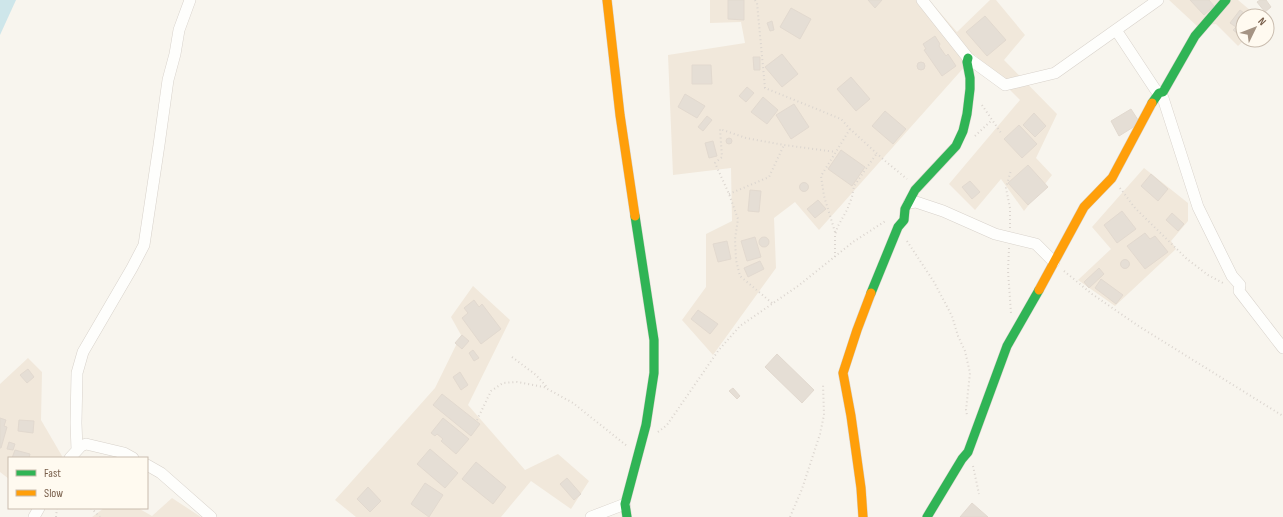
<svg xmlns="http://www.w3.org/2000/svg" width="1283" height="517" font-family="'Sofia Sans Condensed',sans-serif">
<rect width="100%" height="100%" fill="#f8f5ee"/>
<path fill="#f1e8db" d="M710 0H929L957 32 990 0H996L1025 35 1004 60 1057 114 1036 158 1052 175 1024 211 1001 179 975 210 949 184 1020 100 975 55 819 230 795 202 774 218 776 268 713 355 682 320 706 287V234L732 221 731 168 673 175 668 55 745 43 741 22 710 23Z
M1169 0H1238L1257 16H1243V40H1244L1238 46 1216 24 1197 26Z
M1144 168 1188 203V221L1171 241 1176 249 1115 306 1078 280 1111 249 1092 227Z
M473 286 510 320 468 405 525 470 558 454 589 481 571 509 531 481 501 517H356L335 500 435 388 461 335 451 317Z
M28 358 42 372 41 420 62 456 61 458H9V479L0 472V384Z
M172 498 201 517H92L104 508H138L152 516Z"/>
<path fill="#cee6ea" d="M0 0H16L0 35Z"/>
<path fill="#e5ded5" stroke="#e2d9cf" d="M728 0H744V20L728 19Z
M868 0H882L875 8Z
M1190 0H1209L1214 6 1204 15Z
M1260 0H1266L1271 7 1265 12 1257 2Z
M791 8 811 19 800 39 780 27Z
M1240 10 1248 16H1243V33L1241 36 1233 30 1236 27 1230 23Z
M985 16 1006 40 987 56 966 32Z
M772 21 774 30 770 31 767 23Z
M935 36 940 44 939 46 946 56 948 54 956 66 942 76 924 50 926 49 923 44Z
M782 54 798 74 782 87 765 67Z
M753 57H760V70H754Z
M917 66a4 4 0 1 1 8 0a4 4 0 1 1-8 0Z
M692 65H711L712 84H692Z
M851 77 870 99 856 111 837 89Z
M747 87 754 93 746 102 739 96Z
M685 94 705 106 697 118 678 107Z
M763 97 778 110 767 124 751 112Z
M794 104 809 127 791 139 776 115Z
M1131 109 1140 123 1119 136 1111 121Z
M885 111 906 129 893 144 872 126Z
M1034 113 1046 126 1035 137 1023 125Z
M707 116 712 120 703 131 698 127Z
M1019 125 1037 144 1022 158 1004 139Z
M726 141a3 3 0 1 1 6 0a3 3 0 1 1-6 0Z
M713 141 717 156 709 158 705 143Z
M841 150 865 167 852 186 828 169Z
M1028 165 1048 187 1028 205 1008 183Z
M1151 174 1168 189 1158 201 1141 186Z
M970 181 980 192 972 199 962 187Z
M799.5 187a4.5 4.5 0 1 1 9 0a4.5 4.5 0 1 1-9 0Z
M750 190 761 191 759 212 748 211Z
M818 200 826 209 815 218 807 209Z
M1122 211 1136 229 1117 243 1104 225Z
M1172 213 1184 224 1178 231 1166 220Z
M1145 233 1150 239 1155 236 1168 252 1145 269 1127 246Z
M759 242a5 5 0 1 1 10 0a5 5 0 1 1-10 0Z
M755 237 761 257 747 261 741 241Z
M727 241 731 259 718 262 713 244Z
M1120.5 264a4.5 4.5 0 1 1 9 0a4.5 4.5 0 1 1-9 0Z
M760 261 764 269 748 277 744 268Z
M1099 268 1104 274 1089 288 1084 282Z
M1101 279 1123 295 1116 304 1095 288Z
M474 300 479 307 482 304 501 329 481 344 462 318 468 313 464 308Z
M698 310 718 324 710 334 691 319Z
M462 335 469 341 462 349 455 343Z
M473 350 479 358 474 361 469 353Z
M777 354 814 390 802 403 765 367Z
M28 369 34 377 27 383 20 375Z
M460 372 468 385 461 390 453 377Z
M733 388 740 396 737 399 729 391Z
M442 394 480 424 471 436 433 405Z
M0 418 6 420 4 426 7 427 1 448H0Z
M443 418 469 439 456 454 441 441 443 439 437 434 435 436 431 433Z
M19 420 34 421 33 433 18 431Z
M9 442 15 444 13 450 7 449Z
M430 449 458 473 445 488 417 464Z
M15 450 30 454 29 458H12Z
M476 462 506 487 493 504 462 479Z
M567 478 581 494 574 500 560 484Z
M425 483 443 495 429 517 411 504Z
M368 487 381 501 370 512 357 499Z
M972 503 988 517H960Z"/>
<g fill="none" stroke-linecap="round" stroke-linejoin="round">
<defs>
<path id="street" d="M922 0 968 58 1005 85 1055 73 1158 0
M1116 30 1155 89 1163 98 1198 207 1232 276 1240 285 1239 291 1283 348
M909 203 916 202 943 211 995 234 1036 244 1054 262
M77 450 76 423 77 373 83 352 132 268 144 245 159 145 168 80 175 54 179 30 190 0
M70 458 81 446 86 444 124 453 133 458
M147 465 161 473 211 517
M34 517 39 508
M591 517 625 504"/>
<path id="fast" d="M1152 103 1159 93 1163 92 1195 36 1226 0
M871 293 898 227 904 220 905 209 915 190 956 146 963 131 967 114 970 89V78L967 62 968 58
M627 517 625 504 646 425 654 373V340L635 216
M927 517 962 459 968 452 1007 346 1039 290"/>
<path id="slow" d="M607 0 620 115 635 216
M1039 290 1084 207 1112 178 1152 103
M863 517 861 488 851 416 843 373 857 330 871 293"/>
</defs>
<use href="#street" stroke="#d8d2cb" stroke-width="12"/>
<use href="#fast" stroke="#d8d2cb" stroke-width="10"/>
<use href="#slow" stroke="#d8d2cb" stroke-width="10"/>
<path stroke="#dbd5cf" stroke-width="2" stroke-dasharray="1 3" stroke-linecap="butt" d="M755 0 757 3 765 88 841 119 850 129 884 160 907 179
M982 105 1001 133
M975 136 992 120
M1120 188 1135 208 1187 259 1208 275 1223 283
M729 194 769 177 784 145
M1010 228V208L1006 188 1011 170
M835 232 824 196 821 176 850 129
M907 241 934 282 952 316 958 336 965 351 970 373 966 410 967 415
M1009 248 1008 271 1011 313
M835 257V235L838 226 847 210 852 197 854 186 877 153
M1064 271 1092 294 1140 327 1283 416
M772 303 740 276 736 260 735 239 738 219 729 194 715 163 722 157 720 129 746 138 784 145 836 152
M512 357 536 375 547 387
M477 420 491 391 503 383 517 382 544 387 573 403 627 446
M658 432 667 425 718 351 740 326 798 286 853 242 887 220
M973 466 979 494
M91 508 100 517
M56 517 57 508
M790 517 802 489 820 434 824 415 823 384"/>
<use href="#street" stroke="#fefefc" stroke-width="11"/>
<use href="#fast" stroke="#30b455" stroke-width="9"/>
<use href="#slow" stroke="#ff9f0a" stroke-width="9"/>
</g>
<rect x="8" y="457" width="140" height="52" fill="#fffaf0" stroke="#c9bcae"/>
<rect x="16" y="470" width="20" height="6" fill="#30b455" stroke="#c9bcae"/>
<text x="44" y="477" font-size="12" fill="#795f4b">Fast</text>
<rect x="16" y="490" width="20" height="6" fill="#ff9f0a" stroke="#c9bcae"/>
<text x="44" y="497" font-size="12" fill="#795f4b">Slow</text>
<g transform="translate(1255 28) rotate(47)"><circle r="19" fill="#fffaf0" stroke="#c9bcae"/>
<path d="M0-3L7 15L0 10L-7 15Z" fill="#a59484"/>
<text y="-6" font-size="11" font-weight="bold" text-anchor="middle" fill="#795f4b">N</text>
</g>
</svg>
